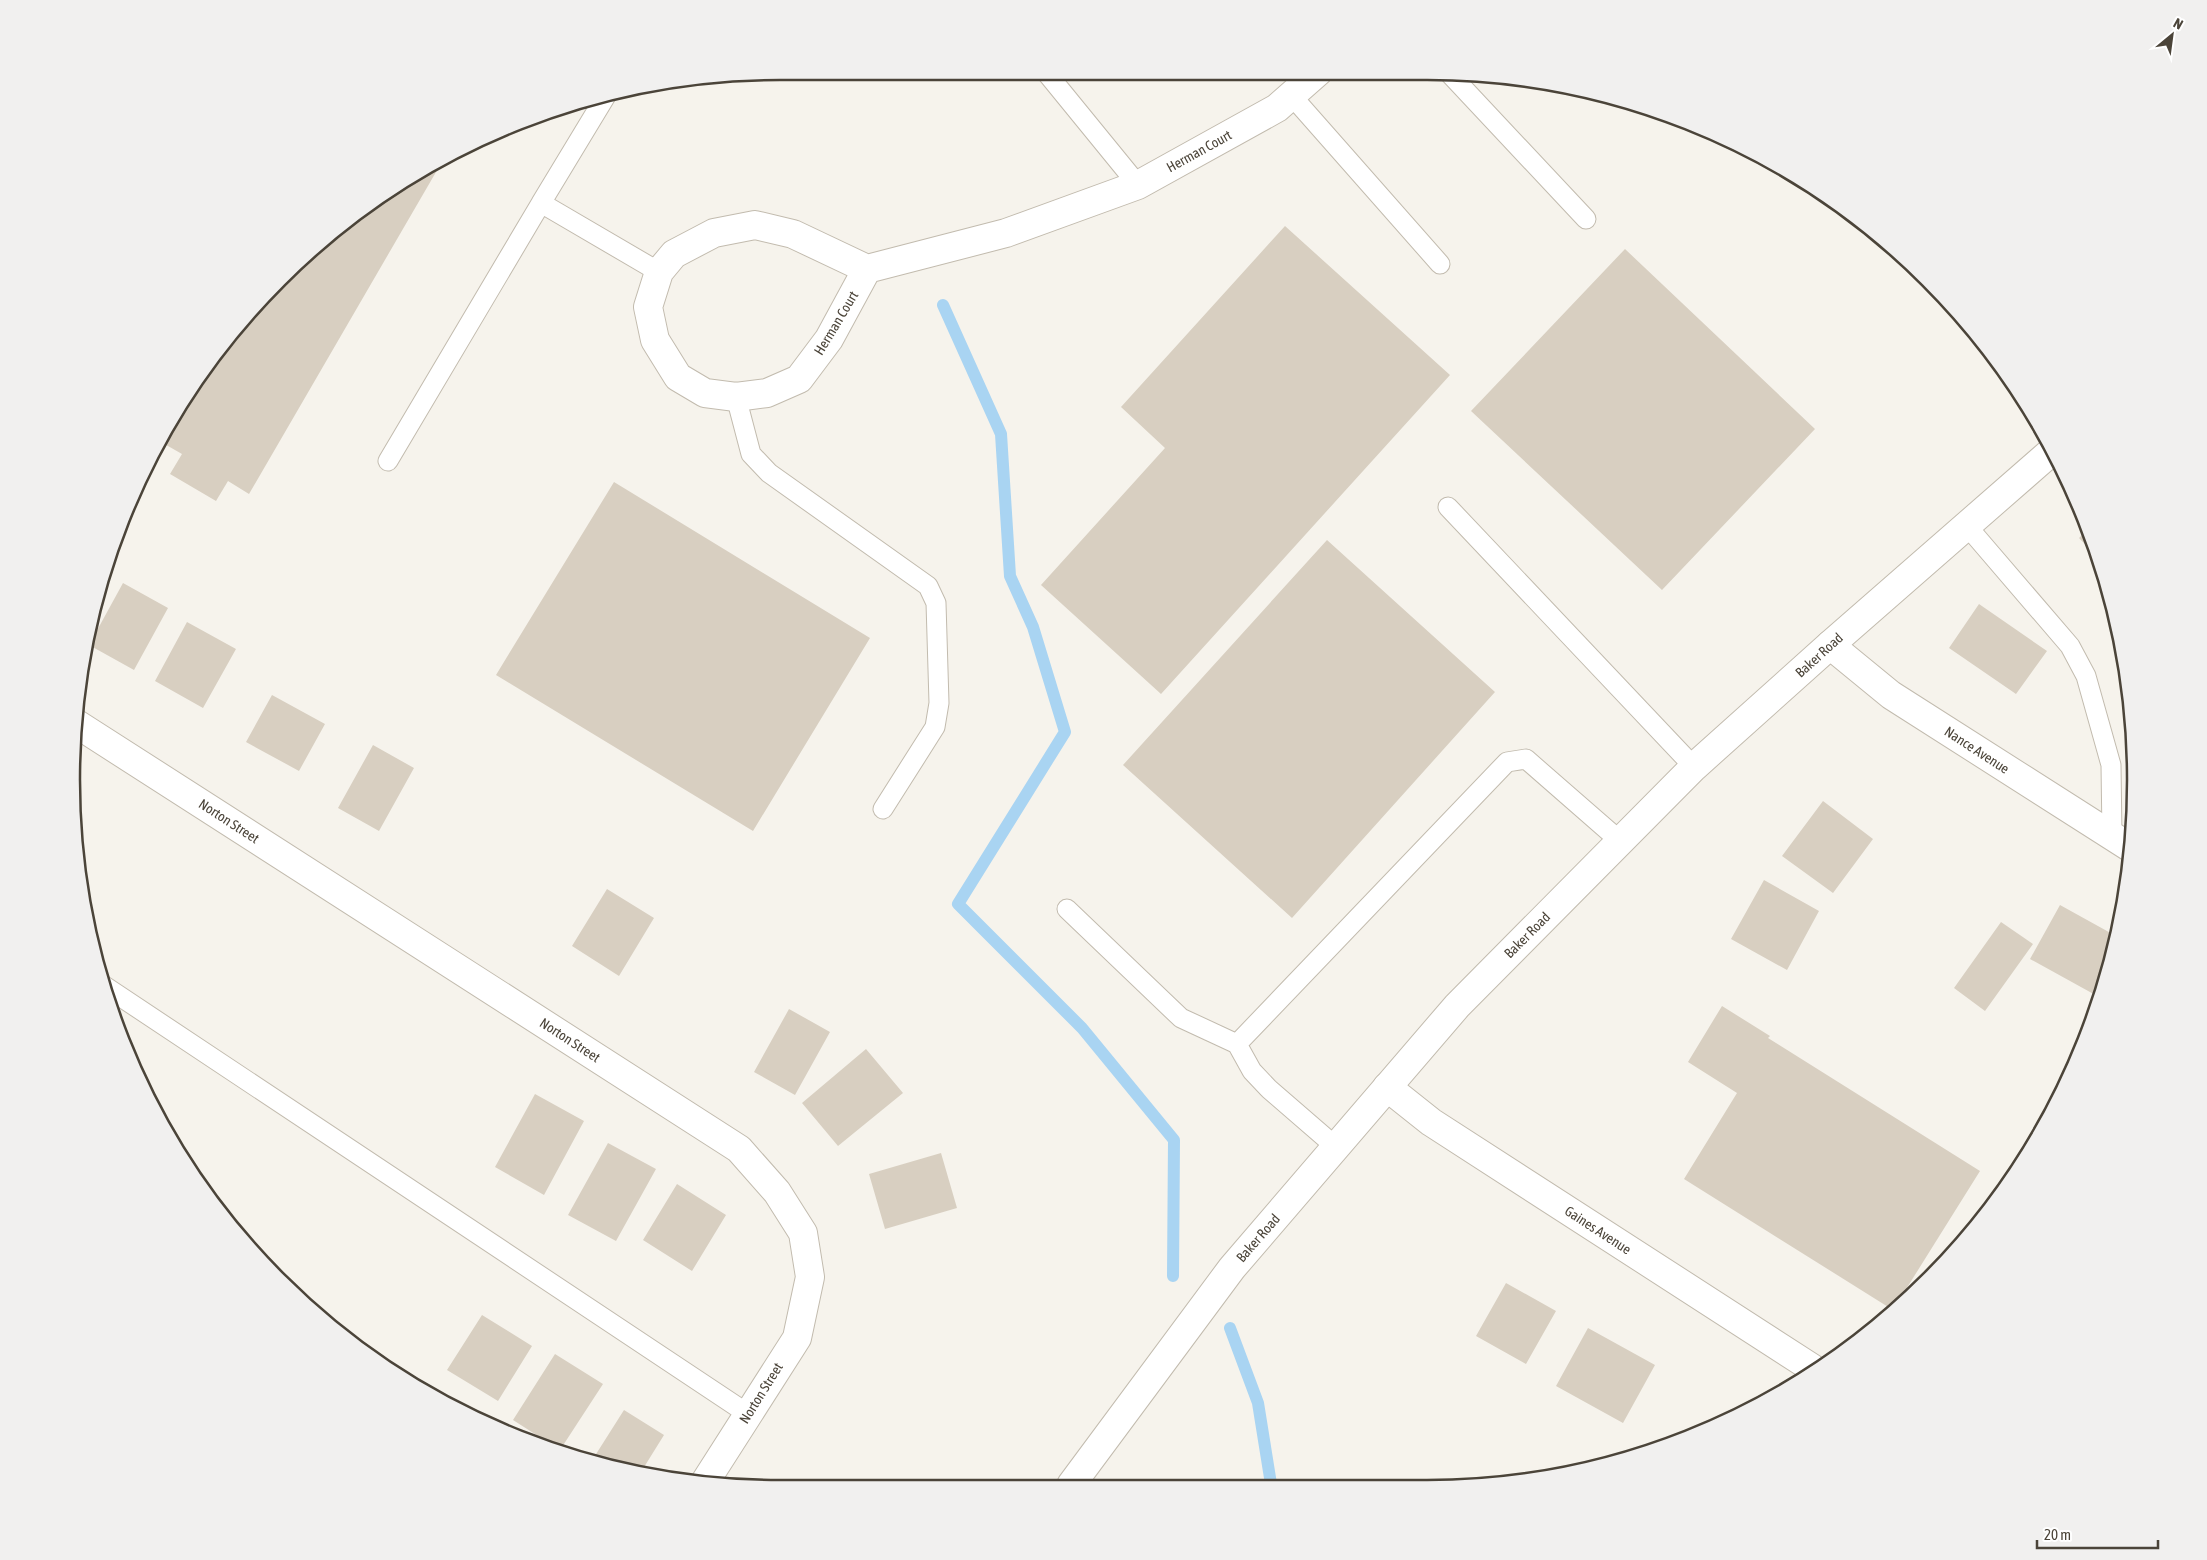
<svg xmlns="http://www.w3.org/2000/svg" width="2207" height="1560" font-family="'Asap Condensed',sans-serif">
<rect width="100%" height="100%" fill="#f6f3ec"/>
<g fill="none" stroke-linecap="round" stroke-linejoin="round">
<path stroke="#a9d4f2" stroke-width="12" d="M943 305 1001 434 1010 576 1033 627 1065 732 958 904 1082 1028 1174 1140 1173 1276
M1230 1328 1258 1403 1271 1484"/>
</g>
<path fill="#d8cfc1" d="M443 160 249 494 228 481 216 501 170 474 182 454 161 442 191 386 247 313 386 191Z
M1285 226 1450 375 1161 694 1041 585 1165 448 1121 407Z
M1625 249 1815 429 1662 590 1471 411Z
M614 482 870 638 753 831 496 675Z
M2088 529 2098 552 2100 560 2079 538Z
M1327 540 1495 692 1292 918 1123 765Z
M123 583 168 608 134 670 89 645Z
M1979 604 2047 651 2016 694 1949 648Z
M187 622 236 649 203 708 155 681Z
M272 695 325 724 299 771 246 742Z
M373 745 414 768 379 831 338 808Z
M1823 801 1873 839 1833 893 1782 856Z
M1764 880 1819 911 1787 970 1731 939Z
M607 889 654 918 619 976 572 946Z
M2060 905 2116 936 2112 963 2099 997 2030 959Z
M2001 922 2033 944 1985 1011 1954 988Z
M1722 1006 1770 1036 1768 1038 1980 1171 1893 1310 1684 1179 1737 1093 1688 1062Z
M789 1009 830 1032 795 1095 754 1072Z
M866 1049 903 1093 838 1146 802 1103Z
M535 1094 584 1121 544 1195 495 1167Z
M608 1143 656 1169 616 1241 568 1215Z
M941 1153 957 1208 885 1229 869 1174Z
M677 1184 726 1215 692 1271 643 1240Z
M1506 1283 1556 1311 1526 1364 1476 1336Z
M482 1315 532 1346 498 1401 447 1370Z
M1588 1328 1655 1365 1623 1423 1556 1386Z
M555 1354 603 1384 560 1450 513 1420Z
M624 1410 664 1435 641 1472 591 1462Z"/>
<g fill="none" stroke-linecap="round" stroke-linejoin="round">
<defs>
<path id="service" d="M1045 71 1138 185
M1450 74 1586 219
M1291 95 1440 264
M541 203 607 94
M736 397 751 454 769 473 928 586 936 603 939 703 935 727 883 809
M388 461 541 203 659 272
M1448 507 1694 767
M1967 526 2070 646 2086 676 2111 765 2112 836
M1067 909 1181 1018 1237 1044 1252 1071 1269 1089 1336 1147
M103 985 748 1414
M1237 1044 1507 762 1526 759 1620 841"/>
<path id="minor" d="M867 269 829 339 799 379 767 393 736 397 705 393 678 377 655 340 648 307 659 272 674 254 714 233 755 225 793 234 867 269 1006 233 1138 185 1277 108 1319 71
M1830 645 1891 695 2131 848
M77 724 739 1149 777 1192 803 1233 810 1277 797 1338 705 1482
M1387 1087 1431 1122 1812 1368"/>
<path id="tertiary" d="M1071 1485 1232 1268 1457 1006 1694 767 1830 645 2052 451"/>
</defs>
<use href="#service" stroke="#c2bbae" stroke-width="21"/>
<use href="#minor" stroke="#c2bbae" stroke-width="30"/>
<use href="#tertiary" stroke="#c2bbae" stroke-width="30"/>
<use href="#service" stroke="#fff" stroke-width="19"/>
<use href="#minor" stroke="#fff" stroke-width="28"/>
<use href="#tertiary" stroke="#fff" stroke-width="28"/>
</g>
<g text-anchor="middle" stroke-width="4" stroke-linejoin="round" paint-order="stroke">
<g font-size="14" fill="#4b4439" stroke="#fff">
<text transform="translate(1199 151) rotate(-29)" y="5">Herman Court</text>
<text transform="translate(836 323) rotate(-59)" y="5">Herman Court</text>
<text transform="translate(1819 655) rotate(-42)" y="5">Baker Road</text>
<text transform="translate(1977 750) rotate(33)" y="5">Nance Avenue</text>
<text transform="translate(229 821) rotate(33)" y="5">Norton Street</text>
<text transform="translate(1527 935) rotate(-45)" y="5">Baker Road</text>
<text transform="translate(570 1040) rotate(33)" y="5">Norton Street</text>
<text transform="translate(1598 1230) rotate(33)" y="5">Gaines Avenue</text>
<text transform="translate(1258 1238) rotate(-49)" y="5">Baker Road</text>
<text transform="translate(761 1393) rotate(-58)" y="5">Norton Street</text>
</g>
</g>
<path d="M0 0H2207V1560H0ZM780 80H1427A700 700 0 0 1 2127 780V780A700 700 0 0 1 1427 1480H780A700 700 0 0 1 80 780V780A700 700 0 0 1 780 80Z" fill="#f1f0ef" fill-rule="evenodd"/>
<path fill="none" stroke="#4b4439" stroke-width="2.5" d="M780 80H1427A700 700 0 0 1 2127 780V780A700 700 0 0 1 1427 1480H780A700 700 0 0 1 80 780V780A700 700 0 0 1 780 80Z"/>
<g transform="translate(2172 35) rotate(29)" stroke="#ffffff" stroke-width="4" paint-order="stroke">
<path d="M0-4L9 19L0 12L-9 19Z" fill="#4b4439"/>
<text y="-8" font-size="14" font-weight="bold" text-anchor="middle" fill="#4b4439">N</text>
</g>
<path d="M2037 1540v8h121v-8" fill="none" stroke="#4b4439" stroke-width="2.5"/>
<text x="2044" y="1540" font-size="15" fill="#4b4439" stroke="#ffffff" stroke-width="4" paint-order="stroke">20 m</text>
</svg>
